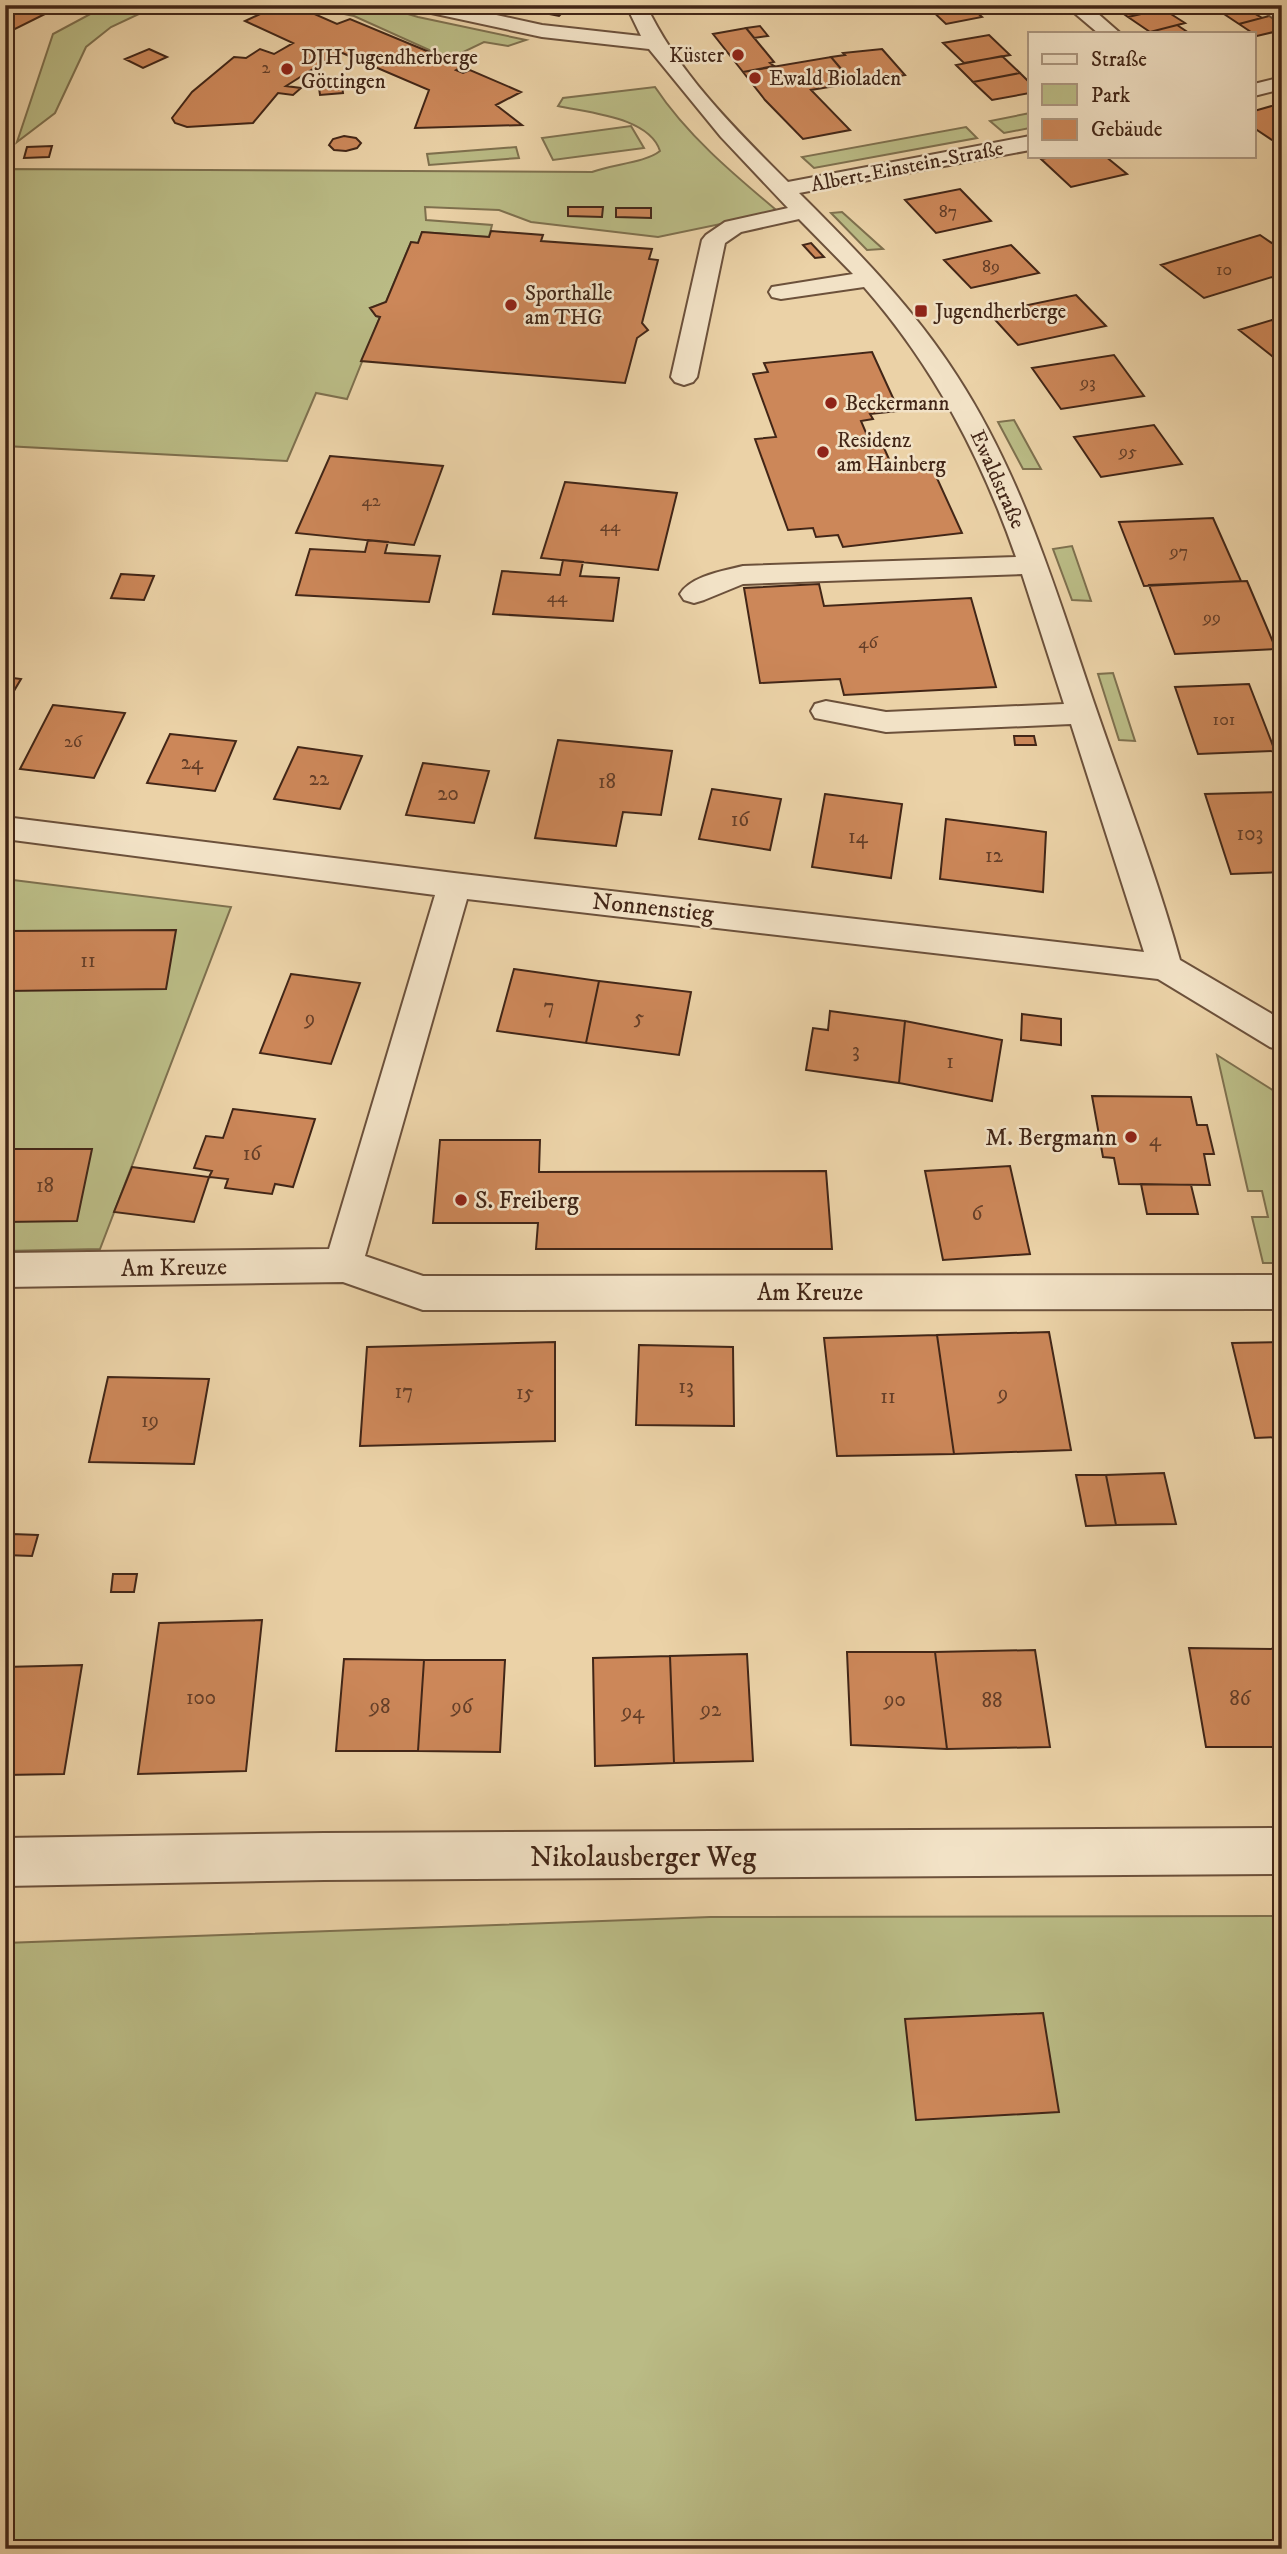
<svg xmlns="http://www.w3.org/2000/svg" width="1287" height="2554" font-family="'IM FELL DW Pica',serif">
<rect width="100%" height="100%" fill="#ebd2a7"/>
<filter id="stains"><feTurbulence type="fractalNoise" baseFrequency=".00286" numOctaves="4"/><feColorMatrix values="0 0 0 0 .2 0 0 0 0 .09 0 0 0 0 .02 0 0 0 .5 -.17"/></filter>
<radialGradient id="worn" r=".72"><stop offset=".6" stop-color="#630" stop-opacity="0"/><stop offset="1" stop-color="#630" stop-opacity=".3"/></radialGradient>
<path fill="#babb85" stroke="#7e704e" stroke-width="2" d="M107 5H158L111 27 86 47 55 113 17 142 53 34Z
M300 5H378L418 17 526 40 508 46 484 42 449 59 354 16Z
M655 87C686 134 732 173 775 209L769 214 658 237 531 222 499 210 425 207 426 220 492 225 489 237 422 232 418 243 411 242 386 302 370 308 376 316 380 317 347 399 316 393 287 461 5 446V169L592 172C612 164 645 163 660 151 649 117 589 113 558 106L563 98Z
M1030 113V128L1004 133 990 121Z
M631 126 644 148 553 160 542 138Z
M966 127 977 138 814 168 802 157Z
M516 147 519 158 429 165 427 154Z
M842 212 883 249 867 250 831 213Z
M1014 420 1041 469H1023L998 422Z
M1072 546 1091 601 1072 600 1053 549Z
M1113 673 1135 741 1119 740 1098 674Z
M5 879 231 907 100 1249 5 1251Z
M1217 1055 1282 1096V1263H1263L1252 1217H1268L1262 1191H1248Z
M1282 1916V2549H5V1943L710 1917Z"/>
<path fill="#cc8759" stroke="#422617" stroke-width="2" d="M5 5H63L5 34Z
M280 5H294L337 24 350 19 463 66 456 70 463 73 470 70 521 92 496 105 522 125 415 128 429 90 340 52 286 86 301 88 293 95 278 93 253 123 187 127 175 123 172 118 192 92 234 57 246 58 260 49 274 54 293 43 245 21Z
M521 5H570L559 16 518 8Z
M701 5H747L748 10 701 11Z
M926 5H980L981 7 972 8 982 17 946 24Z
M1111 5H1158L1163 9 1128 17Z
M1163 9 1185 23 1150 32 1128 17Z
M1247 9 1262 18 1239 24 1224 14Z
M1273 15 1282 21V30L1257 36 1239 24Z
M1177 25 1189 33H1145L1150 32Z
M760 26 768 36 754 38 746 28Z
M746 28 774 62 770 63 774 66 743 72 713 34Z
M989 35 1010 55 964 63 943 43Z
M149 49 167 57 143 68 125 59Z
M882 49 905 75 853 83 831 57 845 55 843 53Z
M1002 56 1020 73 973 82 956 65Z
M831 57 853 83 811 90 850 130 803 139 765 100 743 72Z
M1020 73 1030 83V93L992 100 973 82Z
M342 86 343 93 320 95 319 88Z
M1282 103V140L1275 142 1254 128V111Z
M344 136 356 138 361 143 357 148 346 151 334 150 329 145 333 139Z
M52 146 49 157 24 158 27 147Z
M1057 156H1105L1127 174 1071 187 1041 159Z
M960 189 991 221 936 233 905 200Z
M568 207H603L602 217 568 216Z
M616 208H651V218L616 217Z
M491 231 543 235 541 241 652 249 649 259 658 260 642 323 648 330 637 338 625 383 361 361 380 317 376 316 370 308 386 302 411 242 418 243 422 232 489 237Z
M1260 235 1282 250V274L1204 298 1161 265Z
M811 243 824 257 815 258 803 245Z
M1011 245 1039 273 971 288 944 260Z
M1076 295 1106 326 1018 345 989 313Z
M1282 317V364L1239 330Z
M872 352 899 411 870 414 873 419 861 421 869 440 880 439 893 468 931 465 962 533 843 547 838 535 816 537 813 528 788 530 755 439 776 437 753 374 768 372 764 363Z
M1114 355 1144 396 1061 409 1032 368Z
M1154 425 1182 464 1101 477 1074 437Z
M330 456 443 466 414 545 296 533Z
M565 482 677 493 658 570 541 558Z
M1213 518 1241 581 1144 586 1119 522Z
M368 540 388 542 385 553 440 556 429 602 296 595 310 549 365 552Z
M563 560 583 562 580 576 619 578 613 621 493 614 502 571 560 575Z
M121 574 154 576 144 600 111 598Z
M1247 581 1276 649 1175 654 1149 585Z
M819 584 824 606 971 598 996 687 844 695 840 679 760 683 744 588Z
M5 677 21 679 5 706Z
M1249 684 1275 751 1198 754 1175 687Z
M53 705 125 713 94 778 20 769Z
M170 734 236 741 215 791 147 783Z
M1014 736H1034L1036 745H1015Z
M558 740 672 751 661 815 623 812 616 846 535 838Z
M298 747 362 756 340 809 274 799Z
M423 763 489 771 474 823 406 815Z
M712 789 781 799 770 850 699 839Z
M1282 792V872L1231 874 1205 794Z
M825 794 902 804 891 878 812 867Z
M946 819 1046 832 1043 892 940 879Z
M176 930 166 989 5 991V931Z
M514 969 599 981 586 1043 497 1031Z
M291 974 360 983 331 1064 260 1053Z
M599 981 691 992 679 1055 586 1043Z
M830 1011 905 1021 899 1083 806 1070 813 1028 828 1030Z
M1022 1014 1061 1019V1045L1021 1040Z
M905 1021 1002 1040 992 1101 899 1083Z
M1092 1096 1191 1097 1197 1125H1207L1214 1154H1204L1210 1185 1119 1184 1114 1158 1103 1157Z
M233 1109 315 1119 293 1187 275 1184 272 1194 225 1188 228 1179 209 1177 212 1171 194 1168 206 1136 223 1138Z
M440 1140H540L539 1172 826 1171 832 1249H536L538 1223H433Z
M5 1149H92L77 1221 5 1222Z
M1010 1166 1030 1254 943 1260 925 1171Z
M132 1167 209 1177 194 1222 114 1212Z
M1141 1184 1191 1185 1198 1214H1147Z
M1049 1332 1071 1450 954 1454 937 1335Z
M937 1335 954 1454 837 1456 824 1338Z
M555 1342V1441L360 1446 367 1347Z
M1282 1342V1437L1255 1438 1232 1343Z
M639 1345 733 1347 734 1426 636 1425Z
M5 1367H13L5 1401Z
M108 1377 209 1379 194 1464 89 1462Z
M1164 1473 1176 1524 1116 1525 1106 1475Z
M1076 1475H1106L1116 1525 1086 1526Z
M12 1534 38 1535 32 1556 6 1555Z
M113 1574H137L134 1592H111Z
M262 1620 246 1771 138 1774 159 1623Z
M1189 1648 1282 1649V1747H1206Z
M1035 1650 1050 1747 947 1749 935 1652Z
M847 1652H935L947 1749 851 1745Z
M747 1654 753 1761 674 1763 670 1656Z
M670 1656 674 1763 595 1766 593 1658Z
M344 1659 424 1660 418 1751H336Z
M424 1660H505L500 1752 418 1751Z
M82 1665 64 1774 5 1775V1667Z
M1043 2013 1059 2112 916 2120 905 2019Z"/>
<g fill="none" stroke-linecap="round" stroke-linejoin="round">
<defs>
<path id="minor" d="M412 5H451L542 25 641 36 626 5H646C678 73 735 129 788 182L1030 136V150L799 193C856 250 913 307 957 376 1022 476 1056 591 1094 703 1123 788 1156 873 1180 960L1282 1020V1051L1270 1047 1158 979 467 899 365 1256 423 1276 1282 1275V1309L423 1310 343 1282 5 1287V1253L329 1249 435 895 5 839V817L454 873 1144 952 1071 724 886 732 815 718 811 711 815 704 826 701 886 712 1064 704 1022 574 743 584 704 600 694 603 684 600 680 594C691 576 723 571 743 566L1016 557C981 457 934 367 864 287L781 299 772 297 769 292 772 287 853 274 799 219 741 232 725 243 697 377 693 382 684 385 675 382 671 377 702 240 706 235 725 222 788 208 721 137 649 49 542 37 422 11Z
M1065 5H1088L1120 33H1098Z
M1256 5H1280L1282 21 1275 19Z
M1282 77V89L1254 96V84Z
M1282 1828V1874L324 1880 5 1886V1838L324 1833Z"/>
</defs>
<use href="#minor" stroke="#6c513b" stroke-width="4"/>
<use href="#minor" fill="#f2e2c6" fill-rule="evenodd"/>
</g>
<g fill="#8f2418" stroke="#f2e2c6" stroke-width="2.5">
<circle cx="738" cy="55" r="7"/>
<circle cx="287" cy="69" r="7"/>
<circle cx="755" cy="78" r="7"/>
<circle cx="511" cy="305" r="7"/>
<rect x="914" y="304" width="14" height="14" rx="3.5"/>
<circle cx="831" cy="403" r="7"/>
<circle cx="823" cy="452" r="7"/>
<circle cx="1131" cy="1137" r="7"/>
<circle cx="461" cy="1200" r="7"/>
</g>
<g text-anchor="middle" stroke-width="5" stroke-linejoin="round" paint-order="stroke">
<g font-size="18" fill="#643e28">
<text x="266" y="73">2</text>
<text x="948" y="217">87</text>
<text x="991" y="272">89</text>
<text x="1224" y="275">10</text>
<text x="1088" y="388">93</text>
<text x="1128" y="457">95</text>
<text x="371" y="506">42</text>
<text x="610" y="531">44</text>
<text x="1179" y="557">97</text>
<text x="557" y="602">44</text>
<text x="1212" y="623">99</text>
<text x="868" y="648">46</text>
<text x="1224" y="725">101</text>
<text x="73" y="747">26</text>
</g>
<g font-size="21" fill="#422617" stroke="#f2e2c6" text-anchor="start">
<text x="724" y="62" text-anchor="end">Küster</text>
<text x="301" y="64">DJH Jugendherberge<tspan x="301" dy="24">Göttingen</tspan></text>
<text x="769" y="85">Ewald Bioladen</text>
<text x="525" y="300">Sporthalle<tspan x="525" dy="24">am THG</tspan></text>
<text x="935" y="318">Jugendherberge</text>
<text x="845" y="410">Beckermann</text>
<text x="837" y="447">Residenz<tspan x="837" dy="24">am Hainberg</tspan></text>
</g>
<g font-size="21" fill="#422617" stroke="#f2e2c6">
<text transform="translate(907 166) rotate(-11)" y="7">Albert-Einstein-Straße</text>
<text transform="translate(998 479) rotate(66)" y="7">Ewaldstraße</text>
</g>
<g font-size="21" fill="#643e28">
<text x="192" y="769">24</text>
<text x="319" y="785">22</text>
<text x="607" y="788">18</text>
<text x="448" y="800">20</text>
<text x="740" y="826">16</text>
<text x="1250" y="840">103</text>
<text x="858" y="843">14</text>
<text x="994" y="862">12</text>
<text x="88" y="967">11</text>
<text x="549" y="1013">7</text>
<text x="639" y="1024">5</text>
<text x="310" y="1025">9</text>
<text x="856" y="1057">3</text>
<text x="950" y="1068">1</text>
<text x="1155" y="1146">4</text>
<text x="252" y="1160">16</text>
<text x="45" y="1192">18</text>
<text x="977" y="1220">6</text>
<text x="686" y="1393">13</text>
<text x="404" y="1398">17</text>
<text x="525" y="1399">15</text>
<text x="1003" y="1400">9</text>
<text x="888" y="1403">11</text>
<text x="150" y="1427">19</text>
<text x="201" y="1704">100</text>
<text x="1240" y="1705">86</text>
<text x="895" y="1706">90</text>
<text x="992" y="1707">88</text>
<text x="380" y="1713">98</text>
<text x="462" y="1713">96</text>
<text x="711" y="1716">92</text>
<text x="633" y="1718">94</text>
</g>
<g font-size="24" fill="#422617" stroke="#f2e2c6">
<text transform="translate(653 907) rotate(6)" y="8">Nonnenstieg</text>
<text transform="translate(174 1267) rotate(-1)" y="8">Am Kreuze</text>
<text x="810" y="1300">Am Kreuze</text>
</g>
<g font-size="24" fill="#422617" stroke="#f2e2c6" text-anchor="end">
<text x="1117" y="1145">M. Bergmann</text>
<text x="475" y="1208" text-anchor="start">S. Freiberg</text>
</g>
<g font-size="28" fill="#422617" stroke="#f2e2c6">
<text x="643" y="1866">Nikolausberger Weg</text>
</g>
</g>
<rect width="1287" height="2554" fill="none" stroke="#ebd2a7" stroke-width="28"/>
<rect x="7" y="7" width="1273" height="2540" fill="none" stroke="#422617" stroke-width="3.5"/>
<rect x="14" y="14" width="1259" height="2526" fill="none" stroke="#422617" stroke-width="2"/>
<rect x="1028" y="32" width="228" height="126" fill="#f2e2c6" stroke="#ac9780" stroke-width="2"/>
<rect x="1042" y="54" width="35" height="10" fill="#f2e2c6" stroke="#ac9780" stroke-width="2"/>
<text x="1091" y="66" font-size="21" fill="#422617">Straße</text>
<rect x="1042" y="84" width="35" height="21" fill="#babb85" stroke="#ac9780" stroke-width="2"/>
<text x="1091" y="102" font-size="21" fill="#422617">Park</text>
<rect x="1042" y="119" width="35" height="21" fill="#cc8759" stroke="#ac9780" stroke-width="2"/>
<text x="1091" y="136" font-size="21" fill="#422617">Gebäude</text>
<rect width="100%" height="100%" filter="url(#stains)"/>
<rect width="100%" height="100%" fill="url(#worn)"/>
</svg>
